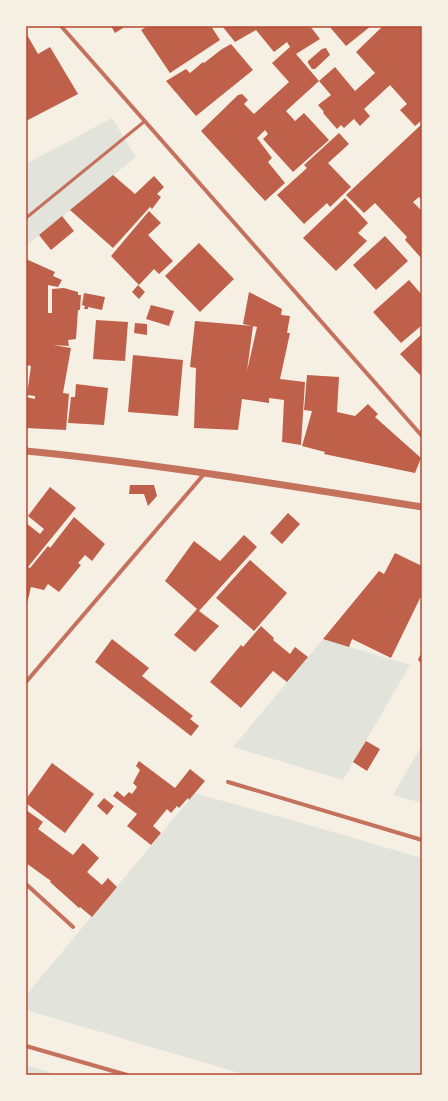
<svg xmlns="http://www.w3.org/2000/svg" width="448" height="1101" font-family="'Noto Sans',sans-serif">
<rect width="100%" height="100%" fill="#f6efe4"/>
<path fill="#e2e4dc" d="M112 118 136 157 26 246V164Z
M323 639 410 665 343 780 233 747Z
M422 745V803L393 795Z
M195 793 319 828 422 858V1075H246L26 1010V995Z
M26 1065 58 1075H26Z"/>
<path fill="#bf614a" d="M111 26H126L115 33Z
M148 26H211L220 40 170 73 141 30Z
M222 26H310L320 39 296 54 319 81 286 111 295 121 304 113 329 140 293 172 263 139 268 134 265 130 257 138 272 158 268 162 285 183 265 201 201 131 238 95 242 94 248 100 244 104 254 114 289 82 272 63 290 47 287 42 274 52 256 30 235 42Z
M329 26H371L346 46Z
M383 26H421L422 27V120L415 126 400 110 407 104 390 85 364 109 370 116 360 126 354 119 344 128 341 125 337 129 323 113 324 112 318 105 331 95 319 81 335 67 355 91 375 73 356 52Z
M26 33 38 54 50 47 78 94 26 121Z
M231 44 253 70 196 116 166 81 186 69 190 73 203 62 204 63 222 49Z
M326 48 330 55 315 69H312L308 63V61L322 49Z
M422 124V201L419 197 413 202 422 211V259L405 240 407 237 375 203 364 213 346 195Z
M339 133 349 144 328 163 351 187 330 207 327 203 304 224 277 195 307 168 304 165Z
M113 175 135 194 154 176 164 187 157 194 161 197 152 209 150 207 113 248 70 210Z
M345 198 368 223 358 233 367 241 336 271 303 238Z
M149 211 161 223 148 235 173 261 159 274 154 269 139 285 111 256Z
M62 216 74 231 51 250 39 235Z
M385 236 408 261 376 290 353 265Z
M199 243 234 279 200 312 165 276Z
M26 259 55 272 53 276 62 280 58 287 48 285V313H52V289L64 288 78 292V295H81L80 310H78L76 339 68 340 69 346 53 345 71 348 63 393 69 394 66 430 26 428V397L35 399V396L27 395 31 366 26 365Z
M409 280 422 295V325L401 343 373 312Z
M138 285 145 292 139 299 132 292Z
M249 292 282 309 281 315 290 316 287 333H290L280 379 305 382 301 445 282 442 284 400 269 398V403L242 399 238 430 194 428 196 368 190 367 195 321 253 326 247 371 257 327 243 324Z
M84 293 105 297 102 310 88 307V309H84L85 306 82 305Z
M151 305 174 311 169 326 146 319Z
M96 320 128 322 125 361 93 359Z
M135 323 147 324V335L134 333Z
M422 334V377L400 354Z
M133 355 183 360 178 416 128 412Z
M307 375 339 377 337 412 355 416 368 404 378 414 375 417 421 458 415 473 324 454 325 452 302 446 312 411 304 410Z
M76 384 108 388 104 425 68 423 71 397H75Z
M130 485H154L157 496 148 506 144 494H129Z
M50 487 76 508 28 567 30 568 48 546 50 548 74 517 105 544 92 561 85 555 78 563 81 565 59 592 48 584 44 590 31 587 26 608V523L40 534 44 529 28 516Z
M288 513 300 524 282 544 270 533Z
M244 535 257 547 199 611 219 626 195 652 174 635 197 609 165 581 194 541 220 561Z
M395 553 422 566V594L391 658 352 639 349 647 323 639 379 571 384 574Z
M250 560 287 593 254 631 216 598Z
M261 626 274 638 273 640 290 654 295 647 308 657 287 682 273 671 241 708 210 682 241 645 243 647Z
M112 639 149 668 142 676 193 716 190 719 199 726 191 736 95 662Z
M422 651V663H421L418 660Z
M366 741 380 749 367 771 353 762Z
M139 761 175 788 190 769 205 781 189 800 188 798 179 808 177 806 171 813 167 809 153 826 161 833 151 845 127 826 137 814 113 796 117 791 124 797 129 792 132 794 137 787 133 783 140 770 136 766Z
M52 763 94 794 65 833 26 803V799Z
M104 798 114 806 107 815 97 806Z
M26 810 43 822 38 829 73 855 83 843 99 858 87 872 102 885 108 878 117 887 92 917 80 907 79 908 50 882 51 881 26 863Z"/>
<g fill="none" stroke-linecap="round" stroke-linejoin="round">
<path stroke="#c5725c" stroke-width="3" d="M26 218 145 121"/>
<path stroke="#c5725c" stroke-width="4" d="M61 26 422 436
M26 682 205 473
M228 782 422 840
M26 884 73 927
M26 1046 127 1075"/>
<path stroke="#c5725c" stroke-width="7" d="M26 451C159 464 290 486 422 507"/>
</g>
<rect width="448" height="1101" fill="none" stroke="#f6efe4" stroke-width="54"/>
<rect x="27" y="27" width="394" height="1047" fill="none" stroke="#b5482f" stroke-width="1.5"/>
</svg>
